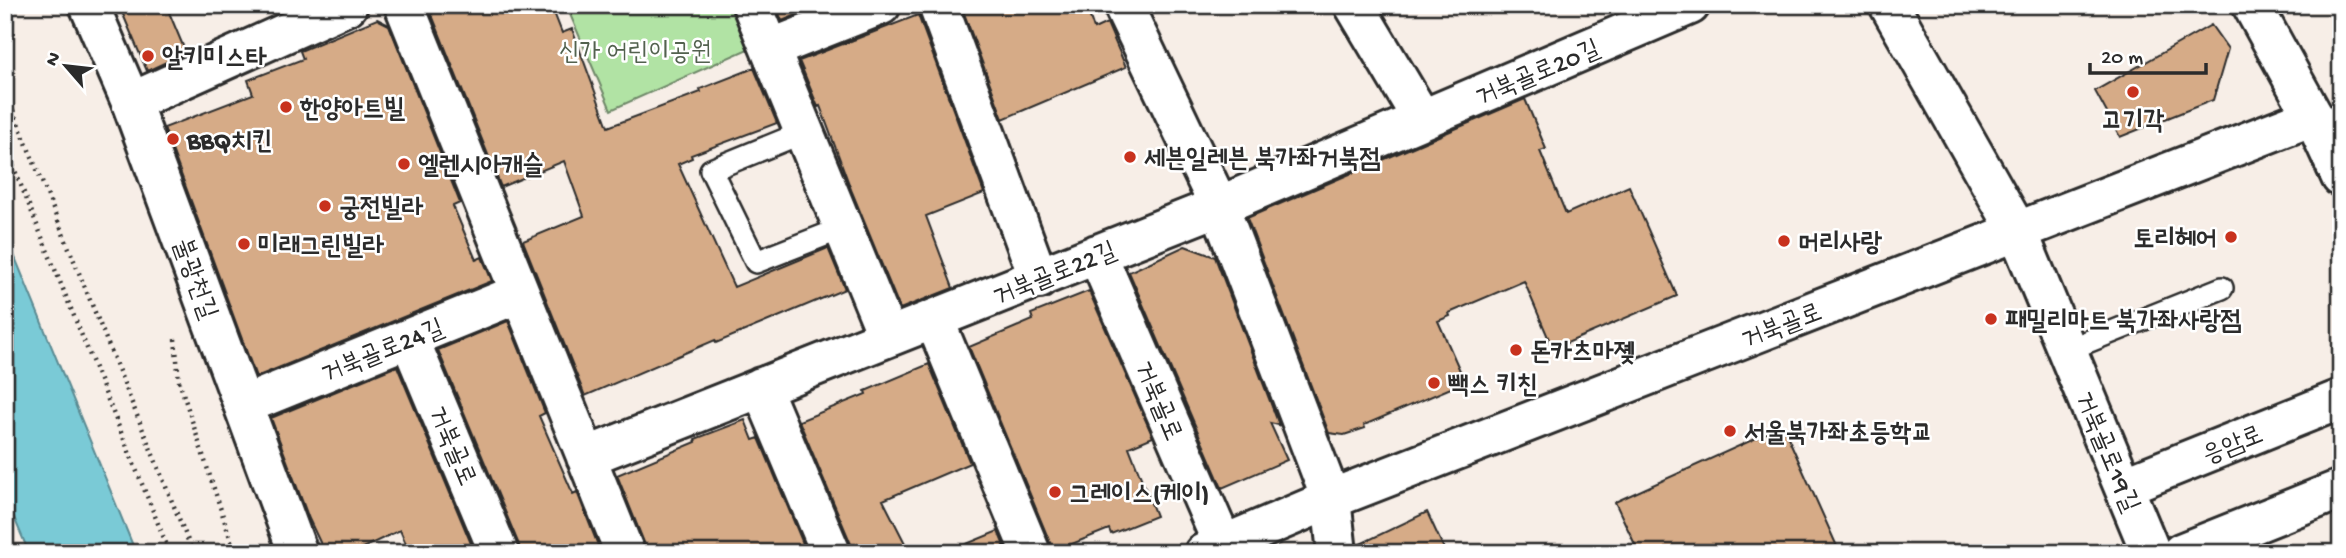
<svg xmlns="http://www.w3.org/2000/svg" width="2346" height="558" font-family="'Gochi Hand','Poor Story',sans-serif">
<rect width="100%" height="100%" fill="#f7eee7"/>
<filter id="ink" filterUnits="userSpaceOnUse"><feTurbulence type="fractalNoise" baseFrequency=".0143" numOctaves="2"/><feDisplacementMap in="SourceGraphic" scale="14" xChannelSelector="R" yChannelSelector="G"/><feConvolveMatrix kernelMatrix="1 2 1 2 8 2 1 2 1" color-interpolation-filters="sRGB"/></filter>
<g filter="url(#ink)">
<path fill="#b1e3a4" stroke="#6e8768" stroke-width="2" d="M566 5H729L748 49 611 110Z"/>
<path fill="#7acad6" stroke="#5a8a92" stroke-width="2" d="M5 233 136 553H29L5 496Z"/>
<path fill="#d6ab87" stroke="#2b2b2b" stroke-width="2" d="M119 5H166L186 53 147 71Z
M428 5H551L562 33 572 29 608 127 701 92 700 89 754 68 777 123 691 155 692 158 678 164 734 287 828 248 845 289 716 343 715 340 585 396 523 241 584 216 564 161 501 187Z
M776 5H821L782 21Z
M961 5H1086L1094 29 1107 23 1126 67 1003 119Z
M918 15 984 193 926 216 953 288 900 309 852 192 820 106 818 107 799 61Z
M377 19 389 25 460 203 453 206 476 260 482 257 492 281 256 377 164 128 253 94 248 80 303 59 300 51Z
M2211 25 2228 49 2213 100 2120 137 2095 91Z
M1525 99 1546 149 1540 151 1566 214 1629 186 1677 296 1553 349 1524 281 1449 313 1450 316 1438 321 1465 382 1364 425 1365 428 1344 435 1329 433 1247 218Z
M1185 246 1215 257 1279 425 1270 423 1287 460 1222 488 1129 272Z
M1089 291 1153 437 1129 447 1156 516 1111 534 1109 529 1052 552 1051 545 969 347 1033 320 1031 314Z
M508 321 545 413 539 416 573 494 577 492 601 553H520L519 545 438 350Z
M929 364 970 463 883 500 910 553H852L851 544 799 421 866 394 865 391Z
M397 366 475 553H410L400 530 352 553H325L309 519 271 418Z
M745 420 753 440 759 438 807 553H646L645 545 617 475 696 442 695 439Z
M1783 426 1840 553H1639L1615 502Z
M1427 512 1446 553H1359L1358 545Z
M998 531 1007 553H947V552Z"/>
<g fill="none" stroke-linecap="round" stroke-linejoin="round">
<defs>
<path id="service" d="M804 132 711 170 756 262 843 228
M2067 350 2222 288"/>
<path id="minor" d="M404 5 625 553
M752 5 888 337
M938 5 1039 279
M1123 5 1219 206 1331 499 1337 553
M1354 5 1422 119
M1889 5 2018 232 2151 553
M770 49 881 5
M131 102 348 5
M1097 254 1223 545
M934 319 1031 553
M409 338 499 553
M761 387 831 553
M244 405 520 293
M586 457 1219 206 1690 5
M2124 486 2341 399
M2181 553 2341 489"/>
<path id="tertiary" d="M89 5 131 102 298 553
M1204 553 1331 499 2313 116"/>
<path id="secondary" d="M2252 5 2313 116 2341 177"/>
</defs>
<use href="#service" stroke="#2b2b2b" stroke-width="26"/>
<use href="#minor" stroke="#2b2b2b" stroke-width="44"/>
<use href="#tertiary" stroke="#2b2b2b" stroke-width="44"/>
<use href="#secondary" stroke="#2b2b2b" stroke-width="44"/>
<path stroke="#2b2b2b" stroke-width="4.5" stroke-dasharray="2 5" stroke-linecap="butt" d="M5 91 193 553
M5 146 170 553
M175 339 179 381 235 553"/>
<use href="#service" stroke="#fff" stroke-width="21"/>
<use href="#minor" stroke="#fff" stroke-width="38"/>
<use href="#tertiary" stroke="#fff" stroke-width="38"/>
<use href="#secondary" stroke="#fff" stroke-width="38"/>
</g>
</g>
<g fill="#c8321e" stroke="#fff" stroke-width="2.5">
<circle cx="148" cy="56" r="7"/>
<circle cx="2133" cy="92" r="7"/>
<circle cx="286" cy="107" r="7"/>
<circle cx="173" cy="139" r="7"/>
<circle cx="1130" cy="157" r="7"/>
<circle cx="404" cy="164" r="7"/>
<circle cx="325" cy="206" r="7"/>
<circle cx="2231" cy="237" r="7"/>
<circle cx="1784" cy="241" r="7"/>
<circle cx="244" cy="244" r="7"/>
<circle cx="1991" cy="319" r="7"/>
<circle cx="1516" cy="350" r="7"/>
<circle cx="1434" cy="383" r="7"/>
<circle cx="1730" cy="431" r="7"/>
<circle cx="1055" cy="492" r="7"/>
</g>
<g text-anchor="middle" stroke-width="5" stroke-linejoin="round" paint-order="stroke">
<g font-size="26" fill="#53624f" stroke="#fff">
<text x="635" y="59">신가 어린이공원</text>
</g>
<g font-size="26" font-weight="bold" fill="#2b2b2b" stroke="#fff" text-anchor="start">
<text x="162" y="65">알키미스타</text>
<text x="300" y="116">한양아트빌</text>
<text x="2133" y="128" text-anchor="middle">고기각</text>
<text x="187" y="148">BBQ치킨</text>
<text x="1144" y="166">세븐일레븐 북가좌거북점</text>
<text x="418" y="173">엘렌시아캐슬</text>
<text x="339" y="215">궁전빌라</text>
<text x="2217" y="246" text-anchor="end">토리헤어</text>
<text x="1798" y="250">머리사랑</text>
<text x="258" y="253">미래그린빌라</text>
<text x="2005" y="328">패밀리마트 북가좌사랑점</text>
<text x="1530" y="359">돈카츠마졪</text>
<text x="1448" y="392">빽스 키친</text>
<text x="1744" y="440">서울북가좌초등학교</text>
<text x="1069" y="501">그레이스(케이)</text>
</g>
<g font-size="26" fill="#2b2b2b" stroke="#fff">
<text transform="translate(1537 71) rotate(-23)" y="9">거북골로20길</text>
<text transform="translate(1054 272) rotate(-22)" y="9">거북골로22길</text>
<text transform="translate(197 278) rotate(70)" y="9">불광천길</text>
<text transform="translate(1781 324) rotate(-21)" y="9">거북골로</text>
<text transform="translate(382 349) rotate(-22)" y="9">거북골로24길</text>
<text transform="translate(1160 400) rotate(67)" y="9">거북골로</text>
<text transform="translate(2232 443) rotate(-22)" y="9">응암로</text>
<text transform="translate(454 445) rotate(67)" y="9">거북골로</text>
<text transform="translate(2109 451) rotate(67)" y="9">거북골로19길</text>
</g>
</g>
<rect width="2346" height="558" fill="none" stroke="#fff" stroke-width="28"/>
<rect x="14" y="14" width="2318" height="530" fill="none" stroke="#2b2b2b" stroke-width="2.5" filter="url(#ink)"/>
<g transform="translate(66 66) rotate(298)" stroke="#ffffff" stroke-width="5" paint-order="stroke">
<path d="M0-5L12 26L0 18L-12 26Z" fill="#2b2b2b"/>
<text y="-10" font-size="19" font-weight="bold" text-anchor="middle" fill="#2b2b2b">N</text>
</g>
<path d="M2090 63v10h116v-10" fill="none" stroke="#2b2b2b" stroke-width="3.5"/>
<text x="2101" y="63" font-size="21" fill="#2b2b2b" stroke="#ffffff" stroke-width="5" paint-order="stroke">20 m</text>
</svg>
